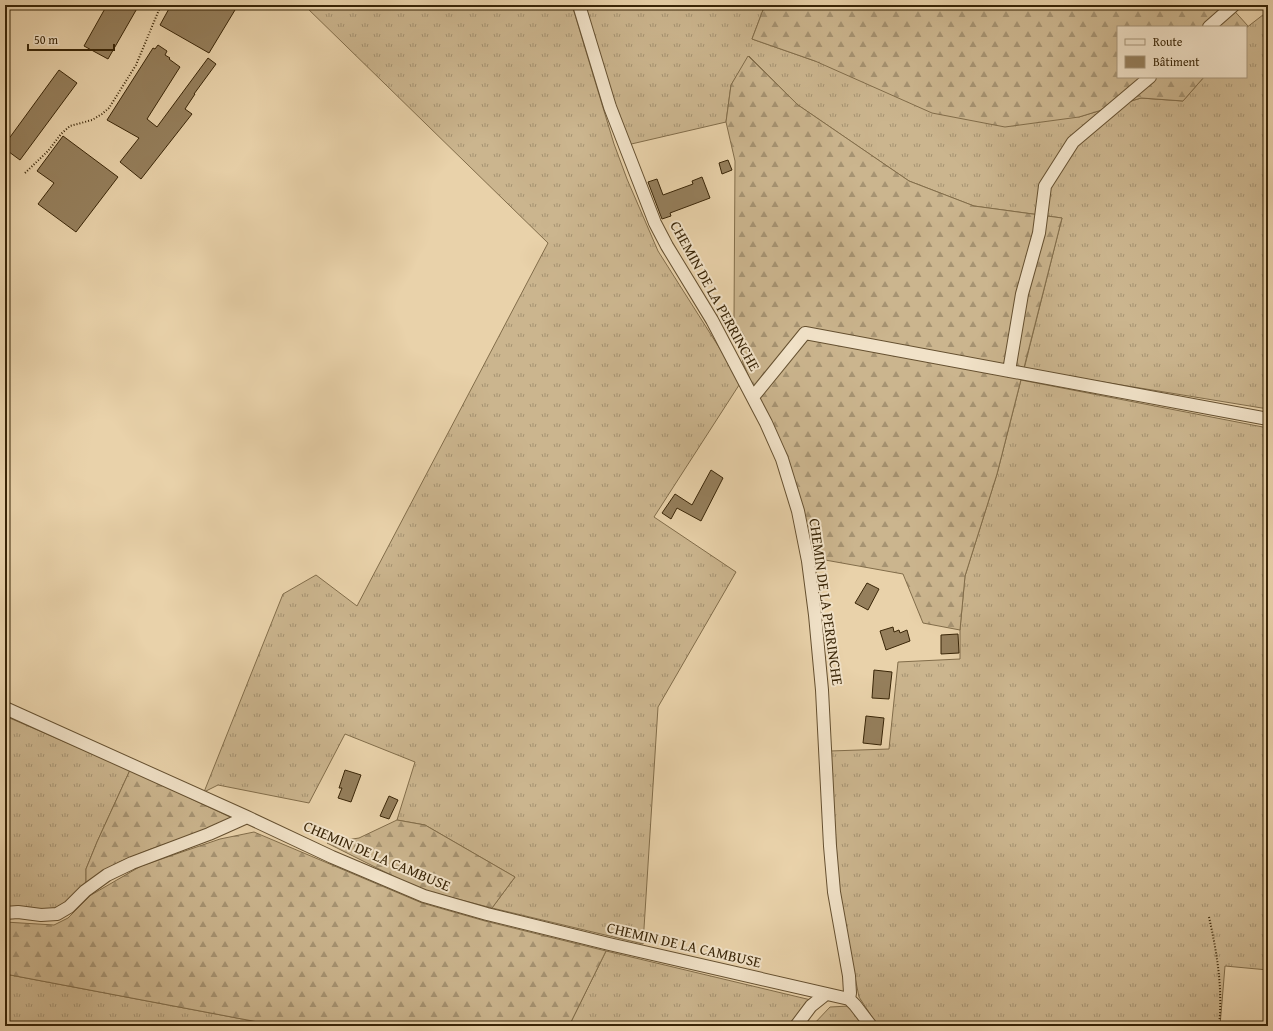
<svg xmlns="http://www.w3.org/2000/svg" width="1273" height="1031" font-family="'Gentium Book Plus',serif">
<defs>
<pattern id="grass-tufts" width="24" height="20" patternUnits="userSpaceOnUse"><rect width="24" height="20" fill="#cbb58e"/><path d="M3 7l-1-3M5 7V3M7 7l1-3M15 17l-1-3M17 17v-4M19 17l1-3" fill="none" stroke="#a69372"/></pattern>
<pattern id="forest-firs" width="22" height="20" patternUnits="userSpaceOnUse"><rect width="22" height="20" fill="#cbb58e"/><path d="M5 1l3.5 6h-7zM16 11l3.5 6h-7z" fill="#a69372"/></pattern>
</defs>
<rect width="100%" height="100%" fill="#e9d2aa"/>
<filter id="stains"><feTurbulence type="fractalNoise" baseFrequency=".005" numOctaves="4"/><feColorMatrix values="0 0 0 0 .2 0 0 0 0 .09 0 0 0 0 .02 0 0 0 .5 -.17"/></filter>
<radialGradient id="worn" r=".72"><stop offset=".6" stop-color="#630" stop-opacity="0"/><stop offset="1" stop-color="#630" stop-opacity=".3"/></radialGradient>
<path fill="url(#grass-tufts)" stroke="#826d4a" d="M304 5H572L614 144 627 179 658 251 741 382 654 517 736 572 658 707 643 944 492 908 515 877 425 825 397 820 415 762 345 734 309 803 218 785 204 792 283 594 316 575 357 606 548 243Z
M583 5H770L763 10 752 39 815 61 1079 117 1141 98 1183 101 1204 77H1246V28L1268 11V409L1024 369 1062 218 974 206 909 181 798 105 749 56 731 85 726 122 627 145Z
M1021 380 1268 428V970L1225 966 1220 1026H878L859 997 840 903 830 751 889 749 898 662 960 659V629L965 576 997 474Z
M5 716 130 770 97 842 86 869V883C75 894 62 909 46 910 33 911 18 909 5 908Z
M606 951 811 1000 789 1026H569Z
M5 974 279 1026H5Z
M849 1006 864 1026H812L830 1007Z"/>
<path fill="url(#forest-firs)" stroke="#826d4a" d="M770 5H1229L1248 26 1246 28V27H1118V77H1204L1183 101 1141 98 1079 117 1005 127 932 113 815 61 752 39 763 10Z
M748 56 798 105 909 181 974 206 1062 218 997 474 965 576 960 630 923 623 903 574 814 558 790 464 765 415 743 363 734 319 735 161 726 122 731 85Z
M130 770 230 817 228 822 151 849 119 862 86 883V869L97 842Z
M397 820 425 825 515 877 492 908 419 889 327 843 359 838Z
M254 832 422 903 485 921 606 951 569 1026H279L5 974V922L54 925 68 918 91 895 141 866 220 839Z"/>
<path fill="#957f5c" stroke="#392507" d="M107 5H139L108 59 84 46Z
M171 5H238L209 53 160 25Z
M158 45 167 51 165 55 170 58 169 59 180 67 147 119 157 127 208 58 216 64 194 94H195L185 109 192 114 141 179 120 162 139 138 107 120 153 48 155 49Z
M59 70 77 83 20 160 5 149V144Z
M63 136 118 177 76 232 38 204 54 183 37 171Z
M728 160 732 170 722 174 719 163Z
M702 177 710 198 670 213 671 216 662 219 648 182 657 179 663 195 693 184 692 181Z
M711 470 723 478 701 521 677 508 671 519 662 513 675 494 692 505Z
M867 583 879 589 868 610 855 603Z
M893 627 894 632 899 630 900 633 907 630 910 641 886 650 880 631Z
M958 634 959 653 941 654V635Z
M874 670 892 672 889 699 872 698Z
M866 716 884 718 881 745 863 743Z
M345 770 361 775 351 802 338 798 342 788H339Z
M389 796 398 800 389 819 380 816Z"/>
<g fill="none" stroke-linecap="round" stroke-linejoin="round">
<defs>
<path id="street" d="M579 5 610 107 655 223 667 246 712 320 766 423 782 459 798 511 808 561 815 615 822 690 830 846 834 892 849 976 850 993 849 999 855 1005 871 1026
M1209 27 1234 5
M1009 371 1022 294 1039 233 1045 186 1073 142 1150 77
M753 397 805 333 1268 419
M5 708 247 817 332 857 424 896 487 914 609 944 849 999
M5 913 18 912 41 915 57 914 69 907 85 891 107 875 132 863 209 834 247 817
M796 1026 811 1006 826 994"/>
</defs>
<use href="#street" stroke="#655030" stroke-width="14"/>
<path stroke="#392507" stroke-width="2" stroke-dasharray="1 2" stroke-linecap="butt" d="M25 173 48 151 61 134 70 126 92 120 102 114 109 108 136 65 161 5
M1209 917C1217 953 1223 989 1219 1026"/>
<use href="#street" stroke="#f1e2c8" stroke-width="12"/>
</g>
<g text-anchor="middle" stroke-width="4" stroke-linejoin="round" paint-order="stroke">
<g font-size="15" fill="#392507" stroke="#f1e2c8">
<text transform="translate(715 296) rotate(61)" y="5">CHEMIN DE LA PERRINCHE</text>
<text transform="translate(826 602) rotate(82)" y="5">CHEMIN DE LA PERRINCHE</text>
<text transform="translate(377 856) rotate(23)" y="5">CHEMIN DE LA CAMBUSE</text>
<text transform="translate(684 945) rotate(13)" y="5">CHEMIN DE LA CAMBUSE</text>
</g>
</g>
<rect width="1273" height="1031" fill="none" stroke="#e9d2aa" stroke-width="20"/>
<rect x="6" y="6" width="1261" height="1019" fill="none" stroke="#392507" stroke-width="2"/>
<rect x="10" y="10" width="1253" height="1011" fill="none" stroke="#392507"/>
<rect x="1117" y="26" width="130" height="52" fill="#f1e2c8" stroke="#a7967b"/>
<rect x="1125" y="39" width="20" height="6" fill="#f1e2c8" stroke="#a7967b"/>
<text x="1153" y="46" font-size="12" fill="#392507">Route</text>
<rect x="1125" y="56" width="20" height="12" fill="#957f5c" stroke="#a7967b"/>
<text x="1153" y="66" font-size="12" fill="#392507">Bâtiment</text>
<path d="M28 44v6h86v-6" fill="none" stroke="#392507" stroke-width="2"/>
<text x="34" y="44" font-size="12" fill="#392507" stroke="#f1e2c8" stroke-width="3" paint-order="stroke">50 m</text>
<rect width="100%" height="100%" filter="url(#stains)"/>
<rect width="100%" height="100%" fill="url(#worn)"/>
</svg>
